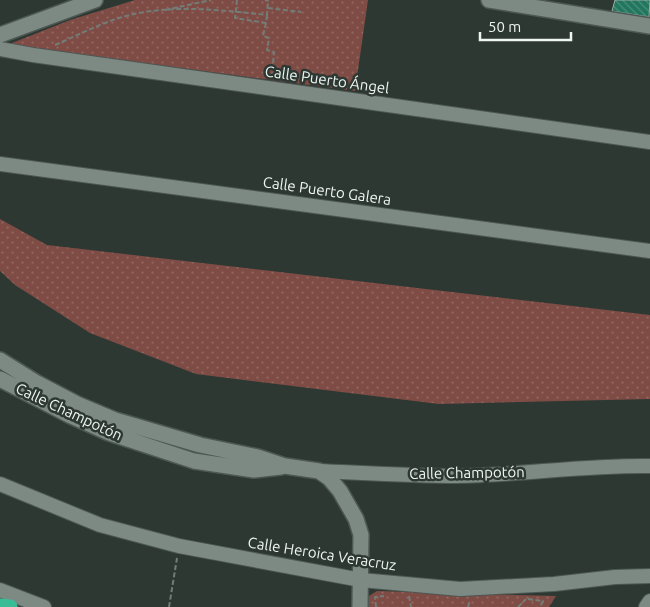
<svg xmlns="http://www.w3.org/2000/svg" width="650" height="607" font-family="Ubuntu,sans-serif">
<defs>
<pattern id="grass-dots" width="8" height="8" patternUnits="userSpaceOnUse" patternTransform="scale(1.25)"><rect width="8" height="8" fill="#7f4c45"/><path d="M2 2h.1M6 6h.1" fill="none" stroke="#916660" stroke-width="1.8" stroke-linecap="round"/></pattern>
<pattern id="building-back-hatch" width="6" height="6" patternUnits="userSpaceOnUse" patternTransform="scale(1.25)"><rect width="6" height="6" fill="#21765d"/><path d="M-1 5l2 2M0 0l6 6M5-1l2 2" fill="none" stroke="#4c917d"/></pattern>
</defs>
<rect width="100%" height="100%" fill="#2d3833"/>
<path fill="url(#grass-dots)" d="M135 0H368L355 91 7 45 70 20Z
M0 219 47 245 650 315V399L439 404 196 374 90 333 15 285 0 271Z
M377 591 556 596 549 607H369V596Z"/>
<path fill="url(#building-back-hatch)" stroke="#a0ada8" d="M615 0H650L649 17 612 11Z"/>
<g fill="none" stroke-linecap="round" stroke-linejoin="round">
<defs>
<path id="street" d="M0 49 33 55 650 142
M0 164 650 251
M319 471C364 473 410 476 456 476 521 475 585 465 650 466
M0 484 100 525 179 546 361 580 460 589 554 584 615 577 650 576
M0 590 44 607
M646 607 650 601"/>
<path id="secondary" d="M489 0 650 26
M0 35 95 0
M0 360 37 383 77 404 115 420 200 445 258 457 285 466 319 471 329 478 340 491 356 519 361 535 360 607
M0 379 71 416 109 433 194 461 254 470 281 467"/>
<path id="highway" d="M0 606 10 607"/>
</defs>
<use href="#street" stroke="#4d5753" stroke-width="16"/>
<use href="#secondary" stroke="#4d5753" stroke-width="18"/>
<use href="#highway" stroke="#4d5753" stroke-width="18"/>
<path stroke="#737d78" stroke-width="2" stroke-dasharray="5 2.5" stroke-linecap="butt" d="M237 0 235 18 266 23 267 15
M268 8 301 12
M165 10 211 0
M266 23 263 36 269 38 267 50 274 52 272 77
M55 45C76 36 97 25 119 18 167 3 219 10 267 15L268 1 265 0
M409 596 411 607
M528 599 543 601 540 607
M169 607 177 558
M376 607 375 597 384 596
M468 607 470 600
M518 607 526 599"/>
<use href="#street" stroke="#7d8a84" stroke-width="14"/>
<use href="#secondary" stroke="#7d8a84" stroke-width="15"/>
<use href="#highway" stroke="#38bd96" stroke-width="15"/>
</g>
<g text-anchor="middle" stroke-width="5" stroke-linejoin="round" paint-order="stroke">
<g font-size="15" fill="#eef5f2" stroke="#2d3833">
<text transform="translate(327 80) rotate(8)" y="5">Calle Puerto Ángel</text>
<text transform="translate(327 191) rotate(8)" y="5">Calle Puerto Galera</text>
<text transform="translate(69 412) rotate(25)" y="5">Calle Champotón</text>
<text transform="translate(467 473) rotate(-1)" y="5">Calle Champotón</text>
<text transform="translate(322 554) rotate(9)" y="5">Calle Heroica Veracruz</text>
</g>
</g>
<path d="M480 32v8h91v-8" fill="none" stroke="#eef5f2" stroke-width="2.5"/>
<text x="488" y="32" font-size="15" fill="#eef5f2" stroke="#2d3833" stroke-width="4" paint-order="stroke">50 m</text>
</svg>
